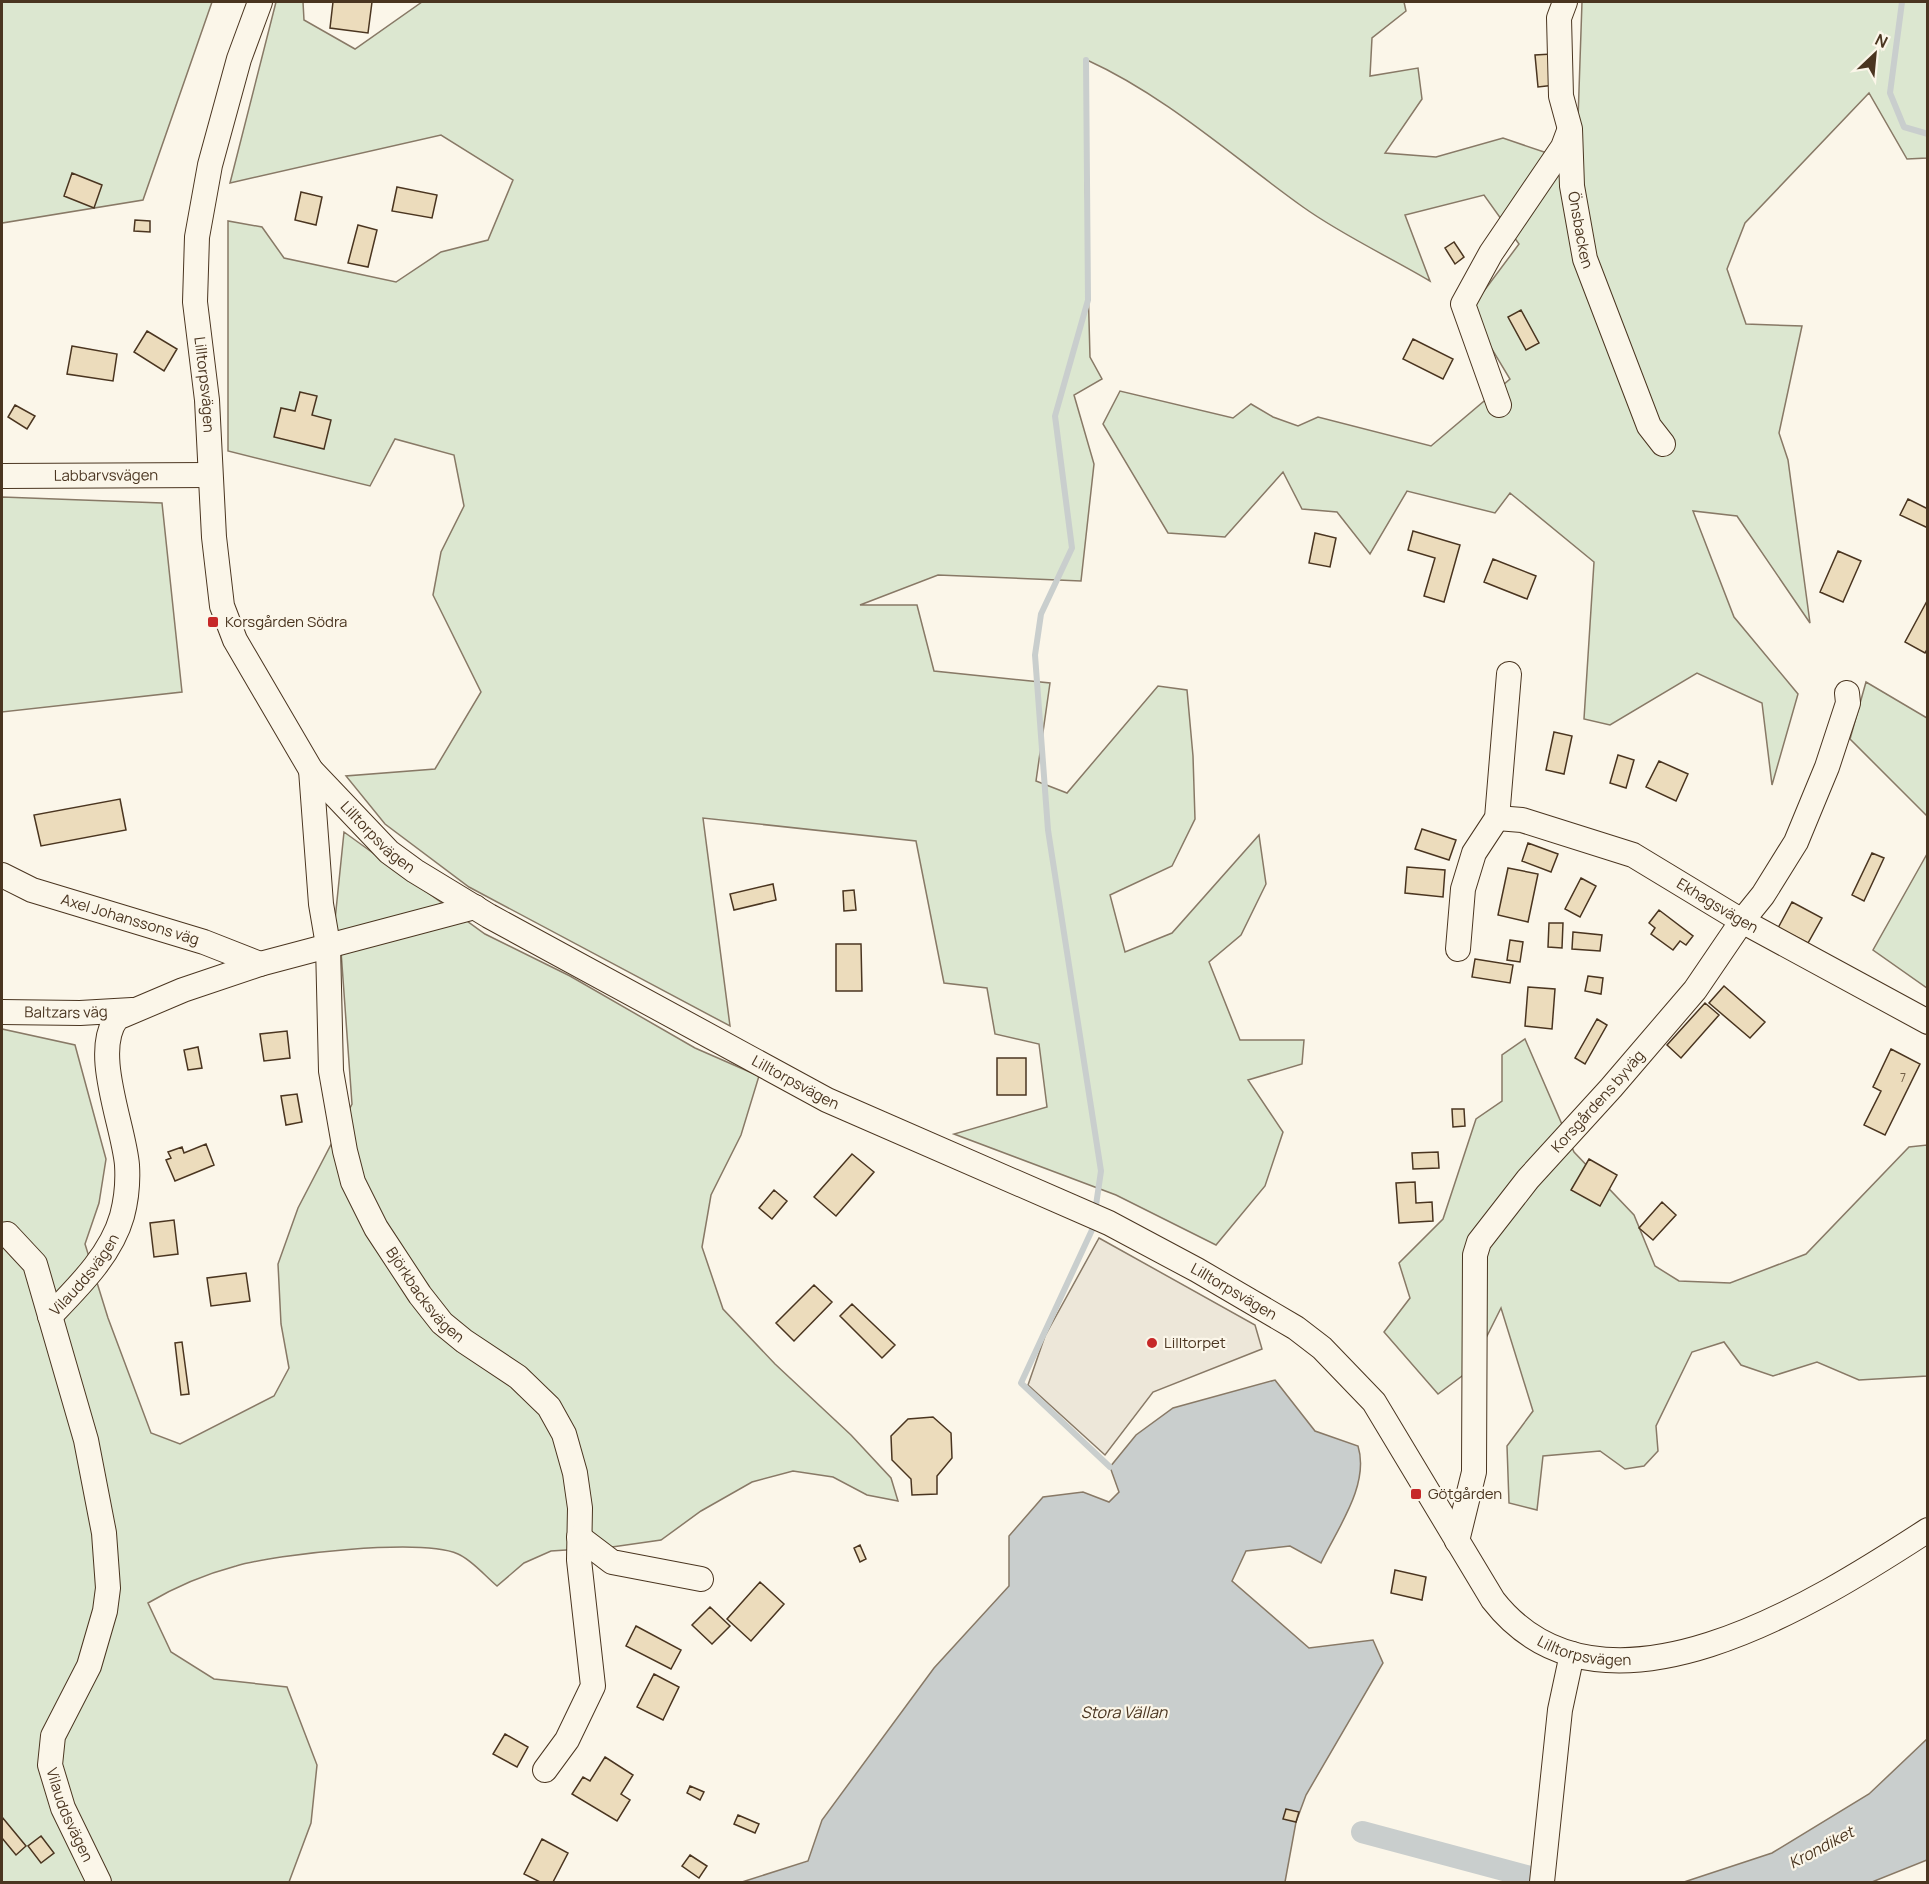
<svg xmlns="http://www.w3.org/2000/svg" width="1929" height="1884" font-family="Manrope,sans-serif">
<rect width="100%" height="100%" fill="#fbf6e9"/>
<path fill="#dce7d0" stroke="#887966" stroke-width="1.5" d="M2 2H212L143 200 2 223Z
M276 2H303L304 20 355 49 422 2H1404L1406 11 1372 38 1370 76 1418 68 1422 99 1385 153 1436 157 1503 138 1544 152 1577 149 1582 2H1927V158L1907 159 1869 93 1745 223 1727 269 1746 324 1802 326 1779 433 1788 460 1810 623 1737 516 1693 511 1734 617 1798 694 1772 785 1762 703 1697 673 1610 725 1584 719 1594 562 1510 493 1495 513 1407 491 1370 554 1337 512 1302 509 1283 472 1225 537 1168 533 1103 424 1120 391 1233 418 1251 404 1273 417 1298 426 1318 417 1431 446 1510 379 1469 311 1519 244 1484 195 1405 215 1430 281C1388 256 1342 235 1303 207 1233 157 1166 96 1087 60L1085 173 1090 357 1102 379 1074 395 1094 464 1081 581 938 575 860 605H917L934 671 1050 683 1036 781 1067 793 1158 686 1187 690 1193 756 1195 819 1172 866 1110 895 1125 952 1172 933 1259 835 1266 884 1241 935 1209 962 1240 1040H1304L1302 1064 1248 1080 1283 1132 1265 1186 1216 1245 1116 1195 954 1134 1047 1107 1039 1044 995 1034 987 988 944 983 916 841 703 818 730 1026 469 887 385 824 346 776 435 769 481 692 433 595 441 552 464 506 454 455 395 439 370 486 228 451V221L262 227 284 258 396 282 441 252 488 240 513 180 441 135 230 183Z
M2 497 162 503 182 692 2 712Z
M1866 682 1927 718V816L1850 739Z
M344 832 485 934 570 976 695 1048 759 1076 741 1135 711 1195 702 1247 723 1309 775 1364 851 1435 891 1478 898 1501 867 1495 833 1477 793 1471 752 1482 701 1511 661 1540 612 1547 551 1551 524 1563 497 1586C485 1576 472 1560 458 1554 421 1538 277 1554 236 1566 206 1574 175 1587 148 1603L171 1652 214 1679 287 1687 317 1765 311 1823 289 1882H2V1029L75 1045 106 1159 99 1203 85 1244 108 1318 151 1433 180 1444 274 1396 289 1368 281 1324 278 1264 298 1208 352 1104 341 951 335 920Z
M1927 854V988L1873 950Z
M1525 1039 1574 1152 1634 1215 1655 1266 1679 1281 1730 1283 1806 1254 1909 1147 1927 1145V1376L1859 1380 1817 1362 1773 1376 1741 1365 1724 1342 1692 1352 1656 1426 1658 1451 1644 1466 1625 1469 1600 1451 1543 1456 1537 1510 1509 1503 1507 1446 1533 1411 1501 1308 1470 1370 1438 1394 1384 1332 1410 1298 1399 1263 1443 1219 1476 1119 1502 1101V1055Z"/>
<path fill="#ede7d9" stroke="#887966" stroke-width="1.5" d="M1099 1238 1255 1325 1262 1349 1153 1392 1105 1455 1028 1385 1045 1336Z"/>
<path fill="#c9cecd" stroke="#887966" stroke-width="1.5" d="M1275 1380 1315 1431 1358 1446C1370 1485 1337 1529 1321 1563L1290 1546 1246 1551 1232 1581 1309 1648 1373 1640 1383 1663 1306 1795 1296 1822 1285 1882H742L808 1861 822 1820 934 1668 1009 1586V1536L1043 1497 1083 1492 1109 1502 1119 1492 1110 1467 1136 1435 1173 1408Z
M1927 1739V1860L1872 1882H1684L1772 1853 1869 1794Z"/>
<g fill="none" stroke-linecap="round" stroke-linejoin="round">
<path stroke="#c9cecd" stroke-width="6" d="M1902 2 1890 93 1904 127 1928 134
M1086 60 1088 300 1055 416 1072 548 1041 614 1035 655 1048 830 1101 1171 1095 1212
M1093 1222 1092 1230 1021 1383 1110 1467"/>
<path stroke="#c9cecd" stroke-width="22" d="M1362 1832 1530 1877"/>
</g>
<path fill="#ecdcbc" stroke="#4a3520" stroke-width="1.5" d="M333 2H372L368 33 330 28Z
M1552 54 1555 85 1538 87 1535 55Z
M72 173 102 185 94 208 64 196Z
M397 187 437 195 432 218 392 211Z
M301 192 322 197 316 225 295 220Z
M135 220 150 221V232L134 231Z
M358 225 377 230 368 267 348 263Z
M1454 242 1464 257 1455 264 1445 248Z
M1521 310 1539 343 1526 350 1508 317Z
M147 331 177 349 164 371 134 352Z
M1413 339 1453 359 1443 379 1403 359Z
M72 346 117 354 113 381 67 374Z
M300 392 317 396 312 415 331 420 324 449 274 437 281 408 295 411Z
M15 405 35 416 27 429 8 417Z
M1908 499 1928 509V528L1900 515Z
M1413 531 1460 545 1444 602 1424 596 1435 558 1408 550Z
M1315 533 1336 538 1330 567 1309 563Z
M1838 551 1861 561 1843 602 1820 592Z
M1493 559 1536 576 1527 599 1484 582Z
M1927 601 1928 648 1925 653 1905 642Z
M1554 732 1572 736 1564 774 1546 770Z
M1618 755 1634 760 1626 788 1610 783Z
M1659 761 1688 774 1676 801 1646 787Z
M120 799 126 830 41 846 34 815Z
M1422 829 1456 840 1449 860 1415 849Z
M1528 843 1558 854 1551 872 1522 861Z
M1872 853 1884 858 1864 901 1852 895Z
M1407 867 1445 870 1443 897 1405 893Z
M1508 868 1538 874 1528 922 1498 915Z
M1581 878 1596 886 1580 917 1565 909Z
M773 884 776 900 734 910 730 894Z
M854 890 856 910 844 911 843 891Z
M1792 902 1822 918 1808 943 1778 928Z
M1659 910 1693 936 1686 945 1680 941 1673 950 1651 934 1655 928 1649 923Z
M1549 923H1563L1562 948 1548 947Z
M1573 932 1602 935 1600 951 1572 949Z
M1510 940 1523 942 1520 962 1507 960Z
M836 944H861L862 991H836Z
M1475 959 1513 965 1510 983 1472 977Z
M1588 976 1603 978 1601 994 1585 991Z
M1724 986 1765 1022 1750 1038 1709 1003Z
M1528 987 1555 989 1552 1029 1525 1026Z
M1705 1003 1719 1015 1681 1058 1667 1045Z
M1597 1019 1607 1025 1585 1064 1575 1058Z
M287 1031 290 1058 264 1061 260 1034Z
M198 1047 202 1068 188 1070 184 1050Z
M1891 1049 1920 1064 1885 1135 1864 1125 1881 1091 1873 1087Z
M997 1058H1026V1095H997Z
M297 1094 302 1122 286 1125 281 1096Z
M1452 1109H1464L1465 1126 1453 1127Z
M206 1144 214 1165 175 1181 166 1160 171 1158 168 1152 182 1147 184 1153Z
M1438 1152 1439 1168 1413 1169 1412 1153Z
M852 1154 874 1172 836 1216 814 1197Z
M1589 1159 1617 1175 1600 1206 1571 1190Z
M1415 1182 1416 1203 1432 1202 1433 1221 1399 1223 1396 1183Z
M774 1190 787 1201 772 1219 759 1208Z
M1662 1202 1676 1215 1653 1240 1639 1228Z
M174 1220 178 1254 154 1257 150 1223Z
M246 1273 250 1301 211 1306 207 1278Z
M814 1285 832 1302 794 1341 776 1323Z
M852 1304 895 1345 882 1358 840 1316Z
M182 1342 189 1394 181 1395 175 1343Z
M933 1417 951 1433 952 1458 937 1476V1494L912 1495 911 1479 892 1460 891 1436 908 1419Z
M860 1545 866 1559 860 1562 854 1548Z
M1395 1570 1426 1577 1422 1600 1391 1593Z
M760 1582 784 1604 751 1641 727 1619Z
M710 1607 730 1626 712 1644 692 1625Z
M636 1626 681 1650 671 1669 626 1646Z
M654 1674 679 1687 663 1720 637 1707Z
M505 1734 528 1747 517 1767 493 1754Z
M605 1757 633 1775 621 1794 630 1800 617 1821 572 1794 583 1777 590 1781Z
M690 1786 704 1792 700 1800 687 1793Z
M1286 1809 1299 1812 1296 1822 1283 1819Z
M738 1815 759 1824 755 1833 734 1824Z
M2 1817 26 1846 16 1855 2 1838Z
M41 1836 54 1853 41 1863 28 1846Z
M542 1839 568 1853 553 1882H540L524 1874Z
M690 1855 707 1866 699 1878 682 1866Z"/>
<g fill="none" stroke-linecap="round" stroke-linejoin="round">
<defs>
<g id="minor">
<path id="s1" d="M260 2 239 59 210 165 197 237 195 302 207 400 214 537 222 606 235 640 311 770 389 852 415 871 489 916 827 1100 1109 1223 1197 1270 1296 1328 1322 1348 1374 1402 1493 1600C1602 1740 1817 1602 1928 1530"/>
<path id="s2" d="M1565 2 1559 18 1561 96 1570 129 1572 186 1585 259 1649 426 1663 444"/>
<path d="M1499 405 1463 304 1491 253 1563 147 1569 131"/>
<path id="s3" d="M2 476 210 475"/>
<path id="s4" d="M311 770 321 904 328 945 331 1071 345 1151 353 1182 376 1228 420 1295 442 1323 464 1341 518 1377 549 1407 564 1434 575 1473 580 1508 579 1560 593 1686 567 1740 545 1770"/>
<path id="s5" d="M1497 818 1522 820 1633 855 1742 921 1928 1022"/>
<path id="s6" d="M2 875 32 890 204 942 260 964"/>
<path d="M1458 949 1463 889 1474 853 1497 818 1509 674"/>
<path id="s7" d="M2 1012 80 1013 132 1010"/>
<path id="s8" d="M7 1234 35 1264 86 1440 104 1533 108 1588 105 1611 89 1666 53 1736 50 1765 63 1808 99 1882"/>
<path id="s9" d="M50 1316C78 1287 111 1255 122 1216 126 1201 128 1181 127 1165 124 1126 91 1051 117 1018L183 990 260 964 475 907"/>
<path d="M579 1537 612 1562 701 1579"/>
<path id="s10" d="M1457 1541 1474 1472 1475 1255 1479 1242 1528 1179 1611 1088 1695 990 1742 921 1763 895 1796 842 1827 767 1848 703 1847 693"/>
<path d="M1542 1882 1560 1710 1572 1654"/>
</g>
</defs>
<use href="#minor" stroke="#4a3520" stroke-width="26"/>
<use href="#minor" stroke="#fbf6e9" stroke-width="24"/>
</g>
<g fill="#c62828" stroke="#fbf6e9" stroke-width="2">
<rect x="207" y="616" width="12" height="12" rx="3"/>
<circle cx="1152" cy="1343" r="6"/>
<rect x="1410" y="1488" width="12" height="12" rx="3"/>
</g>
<g text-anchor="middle" stroke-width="4.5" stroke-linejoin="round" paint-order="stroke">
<g font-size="12" fill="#725f47">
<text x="1903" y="1082">7</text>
</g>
<g font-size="15" fill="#4a3520" stroke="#fbf6e9">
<text dy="5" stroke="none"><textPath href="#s2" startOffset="231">Önsbacken</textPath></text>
<text dy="5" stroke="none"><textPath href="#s1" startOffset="392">Lilltorpsvägen</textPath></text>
<text dy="5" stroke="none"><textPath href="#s3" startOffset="104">Labbarvsvägen</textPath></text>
<text dy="5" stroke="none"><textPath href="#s1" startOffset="896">Lilltorpsvägen</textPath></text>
<text dy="5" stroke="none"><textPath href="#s5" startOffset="240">Ekhagsvägen</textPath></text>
<text dy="5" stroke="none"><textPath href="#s6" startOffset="136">Axel Johanssons väg</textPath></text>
<text dy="5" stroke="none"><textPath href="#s7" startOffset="64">Baltzars väg</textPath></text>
<text dy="5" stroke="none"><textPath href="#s1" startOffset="1382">Lilltorpsvägen</textPath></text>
<text dy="5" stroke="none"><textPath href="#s10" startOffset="486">Korsgårdens byväg</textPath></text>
<text dy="5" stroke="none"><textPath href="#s9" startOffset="54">Vilauddsvägen</textPath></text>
<text dy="5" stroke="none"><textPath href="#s1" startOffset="1868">Lilltorpsvägen</textPath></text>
<text dy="5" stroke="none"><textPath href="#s4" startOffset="550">Björkbacksvägen</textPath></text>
<text dy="5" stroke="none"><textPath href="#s1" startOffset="2388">Lilltorpsvägen</textPath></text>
<text dy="5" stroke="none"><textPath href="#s8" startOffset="616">Vilauddsvägen</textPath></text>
</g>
<g font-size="15" fill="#4a3520" stroke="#fbf6e9" text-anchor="start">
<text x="225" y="627">Korsgården Södra</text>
<text x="1164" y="1348">Lilltorpet</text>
<text x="1428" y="1499">Götgården</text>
</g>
<g font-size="16" font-style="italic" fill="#4a3520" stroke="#fbf6e9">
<text x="1124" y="1718">Stora Vällan</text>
<text transform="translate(1821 1847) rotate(-28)" y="6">Krondiket</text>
</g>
</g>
<rect width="1929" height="1884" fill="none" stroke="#4a3520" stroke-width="6"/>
<g transform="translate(1875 54) rotate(26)" stroke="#fbf6e9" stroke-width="4.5" paint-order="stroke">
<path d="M0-4.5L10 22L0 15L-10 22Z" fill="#4a3520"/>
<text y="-9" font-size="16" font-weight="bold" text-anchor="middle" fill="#4a3520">N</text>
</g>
</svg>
